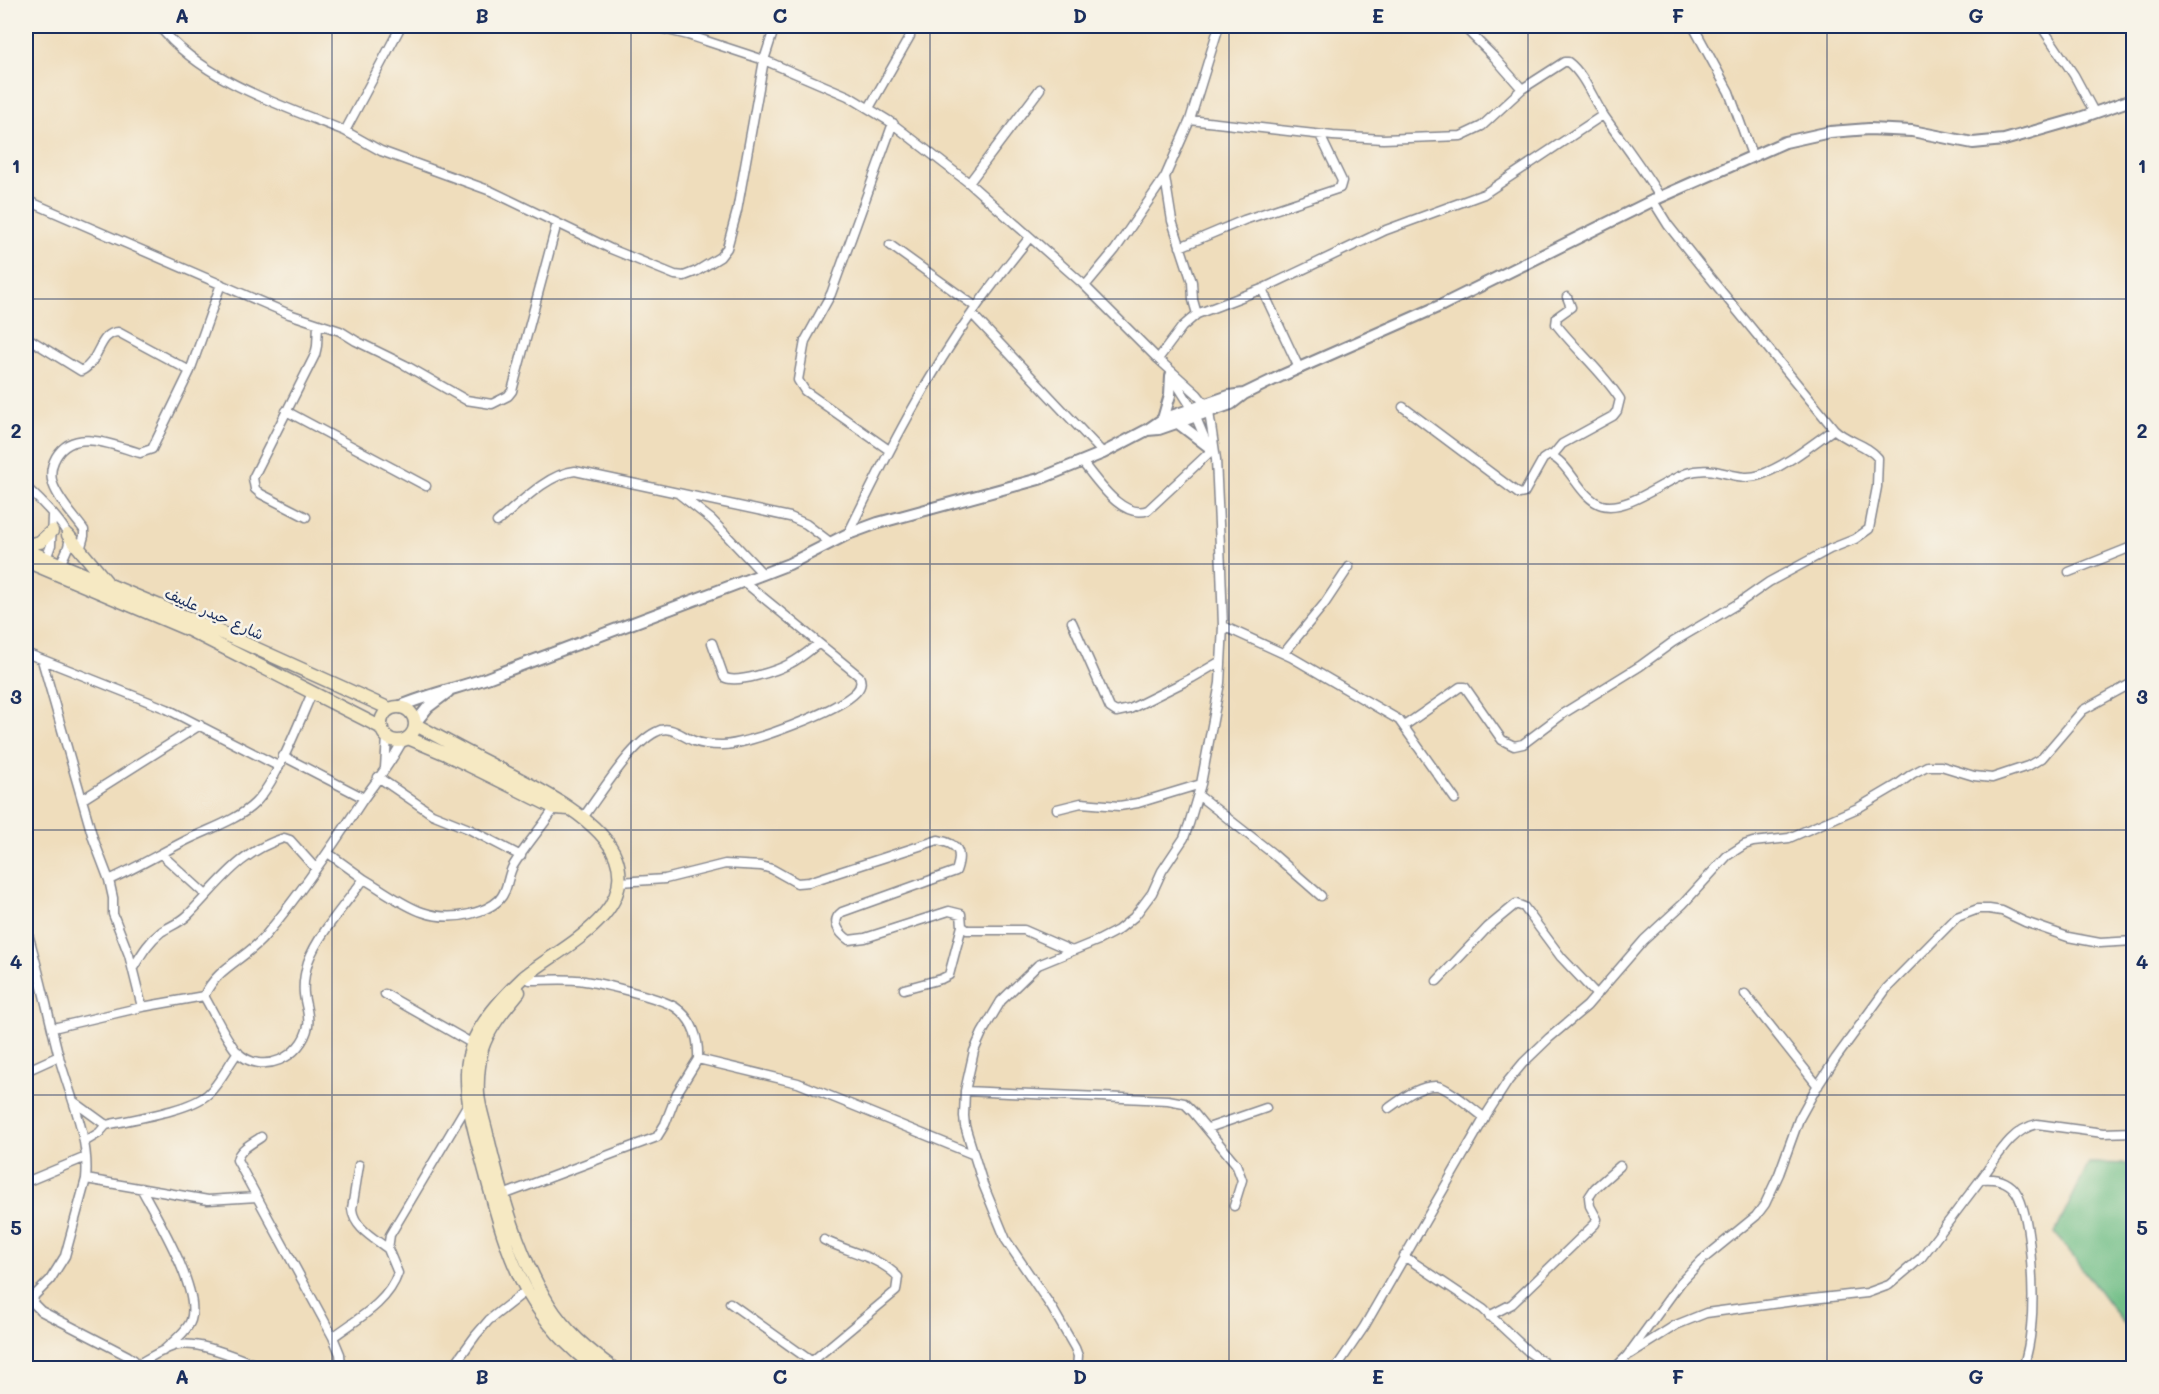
<svg xmlns="http://www.w3.org/2000/svg" width="2159" height="1394" font-family="Mali,'Playpen Sans Arabic',sans-serif">
<rect width="100%" height="100%" fill="#f7f3e8"/>
<filter id="ink" filterUnits="userSpaceOnUse"><feTurbulence type="fractalNoise" baseFrequency=".0167" numOctaves="2"/><feDisplacementMap in="SourceGraphic" scale="12" xChannelSelector="R" yChannelSelector="G"/><feConvolveMatrix kernelMatrix="1 2 1 2 8 2 1 2 1" color-interpolation-filters="sRGB"/></filter>
<filter id="wash" filterUnits="userSpaceOnUse"><feTurbulence type="fractalNoise" baseFrequency=".008" numOctaves="4" result="noise"/><feDisplacementMap in="SourceGraphic" scale="24" xChannelSelector="R" yChannelSelector="G"/><feGaussianBlur stdDeviation="1.35" result="paint"/><feColorMatrix in="noise" values="0 0 0 0 0 0 0 0 0 0 0 0 0 0 0 0 0 1.4 0 .05"/><feComposite in="paint" operator="in"/></filter>
<g filter="url(#wash)">
<rect width="100%" height="100%" fill="#efddbc"/>
<path fill="#70be86" stroke="#467672" stroke-width="1.5" d="M2089 1163 2133 1164V1336L2055 1233Z"/>
</g>
<g filter="url(#ink)">
<g fill="none" stroke-linecap="round" stroke-linejoin="round">
<defs>
<path id="minor" d="M159 26C203 81 281 105 345 131
M401 26 345 131 381 151 491 191 611 249 675 275 684 276 697 271 720 257 727 248 737 211 764 60 775 26
M651 26 688 35 764 60 848 96 889 121 969 183 1082 283 1158 359 1197 394 1205 404 1209 412 1216 459 1221 568 1223 626 1220 683 1201 784 1189 824 1184 838 1162 871 1152 893 1134 917 1118 930 1099 940 1038 965 1001 1001 982 1033 974 1051 965 1091 964 1116 965 1126 983 1184 1006 1240 1052 1308 1075 1348 1078 1356 1077 1368
M1463 26 1494 57 1522 89
M1693 26 1729 92 1752 155
M2041 26 2074 75 2094 112
M869 108 910 36
M1190 120 1333 136 1383 139 1461 136 1482 126 1522 89 1564 62H1568C1584 74 1593 99 1604 116 1623 143 1643 169 1660 197
M1165 177 1172 221 1192 282 1193 300 1197 314
M969 183 1040 89
M26 200 289 314 340 331 356 341 405 365 466 400 492 404 508 396 512 391 557 223
M890 245 976 307
M1180 247 1244 220 1340 188 1342 181 1320 135
M1085 286 1115 250 1165 177 1190 120 1219 26
M1262 289 1299 368
M972 314 1103 453
M26 337 81 371C100 362 98 333 118 332L190 371
M1158 359 1182 327 1197 314 1262 289 1386 230 1484 194 1603 115
M1171 375 1192 408 1208 446
M1403 407 1519 494 1524 493 1543 459 1549 455C1570 462 1579 498 1602 505 1627 512 1664 481 1687 473 1716 463 1735 483 1760 475 1786 466 1811 445 1834 429
M286 411 426 486
M889 450 805 391 798 380 805 341 831 294 893 123
M1552 456 1562 444 1613 416 1617 411 1620 399C1602 371 1576 350 1556 324L1557 317 1571 307 1567 297
M1082 462C1097 480 1122 520 1148 510L1211 451
M26 487C36 496 71 529 69 542 68 550 63 558 60 564
M679 494 712 520 763 574
M306 517 261 494 255 489 253 478 315 355 317 346 318 324
M497 522C518 505 547 474 575 471L790 517 806 524 831 543
M848 534C886 456 926 377 977 306 994 282 1012 260 1030 237
M80 550 84 536V530C74 516 59 501 53 484 50 475 51 466 56 457 74 426 114 446 140 453L152 449 190 371 221 284
M46 559 51 545 52 516
M2069 572 2134 546
M1072 622 1110 708 1116 712 1130 709 1192 678 1221 661
M1223 626 1291 657 1399 720 1455 799
M712 643 724 677C735 685 779 670 791 663 801 658 810 650 818 644
M26 653 167 709 278 766
M1284 653 1325 603 1349 567
M42 660 93 838 109 880
M1404 726 1460 687H1465L1502 740 1514 746 1523 744 1564 713 1640 666 1673 642 1739 603 1769 582 1830 549 1855 539 1869 529 1877 487 1878 458C1867 444 1847 442 1834 429L1699 264 1668 225 1653 201
M283 756 364 798
M385 768 387 737
M378 777 432 814 469 829 521 856
M1198 795 1272 853 1321 896
M83 799 200 725
M1057 809 1081 803 1119 806 1138 803 1201 784
M582 819C600 795 630 745 656 732 670 724 681 736 694 741 702 744 712 745 721 745 746 746 840 710 856 692 861 687 862 682 859 676L743 581
M161 854 206 895
M364 879C400 900 425 925 470 914 480 911 491 908 499 900 508 891 507 877 513 866 526 845 543 826 556 806
M620 882 665 879 725 864 761 866 772 869 797 883 809 882 938 840C958 844 963 851 956 871L842 912C830 921 839 933 849 940L865 938 949 911 961 914 962 926 967 930H1024L1072 951
M26 927C39 970 48 1014 59 1057 70 1097 90 1137 86 1179L65 1256 50 1280 34 1296 33 1303 41 1311 128 1356 134 1360 135 1368
M133 968C141 955 148 942 161 932 170 926 180 923 188 915 219 884 239 852 284 838L290 840 316 869
M525 977 530 980C545 980 561 979 576 980 594 981 661 998 675 1007 693 1019 699 1039 698 1059L798 1083 972 1154
M1437 981 1488 927 1516 904 1524 907 1561 957 1597 995
M904 989 941 979 949 975 962 926
M385 994 473 1044
M1745 994 1818 1086
M204 996C214 1013 225 1038 237 1052 262 1077 302 1057 308 1026 310 1015 305 1005 304 994 303 984 305 972 308 962 317 936 347 902 364 879L328 853
M204 996C217 967 246 959 265 936 301 893 332 847 362 801 376 781 392 762 403 740
M142 1007 129 955 113 914V898L109 880C136 868 161 853 187 840 209 829 238 820 255 803 277 781 299 722 312 693
M53 1028 142 1007 204 996
M26 1071 59 1056
M965 1091 1168 1100 1184 1103 1193 1112 1236 1164 1242 1180 1234 1206
M73 1101 106 1125
M1389 1108C1402 1099 1419 1085 1437 1086 1448 1087 1475 1111 1485 1118
M1208 1128 1266 1108
M84 1142 99 1133 106 1125C132 1119 189 1111 208 1094 220 1083 228 1065 238 1052
M359 1165 352 1209C354 1228 374 1238 388 1249
M86 1179 208 1200 257 1197 333 1337 340 1354 341 1366 344 1368
M26 1182 86 1157
M141 1188C156 1216 201 1290 191 1320 187 1332 172 1342 163 1351
M503 1195 657 1137 665 1124 677 1093 698 1059
M257 1197 237 1160C239 1149 253 1143 261 1137
M1404 1256 1483 1309 1530 1353 1552 1368
M730 1303 811 1361
M1489 1316 1512 1304 1595 1224 1597 1219 1590 1206 1589 1197 1595 1188 1620 1166
M333 1337C357 1319 388 1303 398 1273L388 1249 390 1235 469 1102
M1630 1354 1676 1325 1706 1313 1794 1301 1867 1293 1889 1285 1921 1258 1981 1179
M136 1365C148 1359 161 1350 174 1346 200 1339 241 1360 265 1368
M324 1368 341 1366
M452 1368 476 1335 489 1320 527 1290
M804 1368 896 1291 898 1277C880 1257 848 1252 824 1240
M1336 1368 1364 1327 1488 1112 1508 1081 1523 1063 1549 1038 1587 1006 1644 940 1683 904 1727 856 1744 845 1753 842 1789 838 1858 808 1897 785 1912 774 1927 766H1941L1974 776 1992 778 2028 766 2042 758 2083 710 2134 682
M1615 1368 1627 1356 1681 1282 1702 1260 1756 1216 1765 1204 1779 1174 1799 1119 1815 1090 1836 1058 1887 988 1957 917 1978 909H1989L2002 911 2025 922 2068 937 2100 943 2134 941
M2023 1368C2027 1355 2030 1341 2031 1328 2034 1299 2033 1207 2012 1187 2003 1179 1993 1178 1981 1179 1997 1158 2010 1130 2037 1124L2103 1133 2134 1132"/>
<path id="tertiary" d="M1163 419 1170 395 1171 376
M1178 423 1208 446
M1147 430 1159 429 1231 404 1244 394 1281 376 1442 305 1656 199 1785 142 1830 132 1869 129 1912 131 1973 143 2004 140 2074 120 2134 99
M401 706C429 694 458 688 487 678L763 574 789 564 848 534 878 523 1039 479 1103 453 1147 430 1163 419 1229 396 1244 394
M416 722 428 707 448 692"/>
<path id="secondary" d="M68 535 106 581
M26 545 40 542 52 531
M26 550 193 620 390 709
M26 561 189 630 382 728
M381 724a17 17 0 1 1 34 0a17 17 0 1 1-34 0Z
M416 725C441 738 466 752 492 765 529 784 602 818 616 858 637 916 557 949 523 978 505 995 486 1015 475 1038 470 1049 467 1061 467 1073 466 1105 476 1137 484 1167 495 1208 506 1253 527 1291 545 1322 567 1347 596 1368
M408 738 446 754 555 808 569 809
M519 992C505 1009 489 1027 482 1049 479 1063 477 1079 478 1094 479 1107 484 1121 487 1134 500 1190 518 1255 549 1305 565 1331 588 1350 613 1368"/>
</defs>
<use href="#minor" stroke="#85868d" stroke-width="11"/>
<use href="#tertiary" stroke="#85868d" stroke-width="14"/>
<use href="#secondary" stroke="#85868d" stroke-width="15"/>
<use href="#minor" stroke="#fff" stroke-width="8"/>
<use href="#tertiary" stroke="#fff" stroke-width="10"/>
<use href="#secondary" stroke="#f6e9c3" stroke-width="12"/>
</g>
</g>
<path fill="none" stroke="#1b2f5e" stroke-width="1.5" stroke-opacity="0.55" d="M332 26V1368M631 26V1368M930 26V1368M1229 26V1368M1528 26V1368M1827 26V1368M26 299H2134M26 564H2134M26 830H2134M26 1095H2134"/>
<g text-anchor="middle" stroke-width="5" stroke-linejoin="round" paint-order="stroke">
<g font-size="15" fill="#1b2f5e" stroke="#f7f3e8">
<text transform="translate(214 614) rotate(24)" y="5">شارع حيدر علييف</text>
</g>
</g>
<rect width="2159" height="1394" fill="none" stroke="#f7f3e8" stroke-width="66"/>
<rect x="33" y="33" width="2093" height="1328" fill="none" stroke="#1b2f5e" stroke-width="2"/>
<g font-size="20" text-anchor="middle" font-weight="bold" fill="#1b2f5e">
<text x="182" y="23">A</text>
<text x="482" y="23">B</text>
<text x="780" y="23">C</text>
<text x="1080" y="23">D</text>
<text x="1378" y="23">E</text>
<text x="1678" y="23">F</text>
<text x="1976" y="23">G</text>
<text x="16" y="173">1</text>
<text x="2142" y="173">1</text>
<text x="16" y="438">2</text>
<text x="2142" y="438">2</text>
<text x="16" y="704">3</text>
<text x="2142" y="704">3</text>
<text x="16" y="969">4</text>
<text x="2142" y="969">4</text>
<text x="16" y="1235">5</text>
<text x="2142" y="1235">5</text>
<text x="182" y="1384">A</text>
<text x="482" y="1384">B</text>
<text x="780" y="1384">C</text>
<text x="1080" y="1384">D</text>
<text x="1378" y="1384">E</text>
<text x="1678" y="1384">F</text>
<text x="1976" y="1384">G</text>
</g>
</svg>
